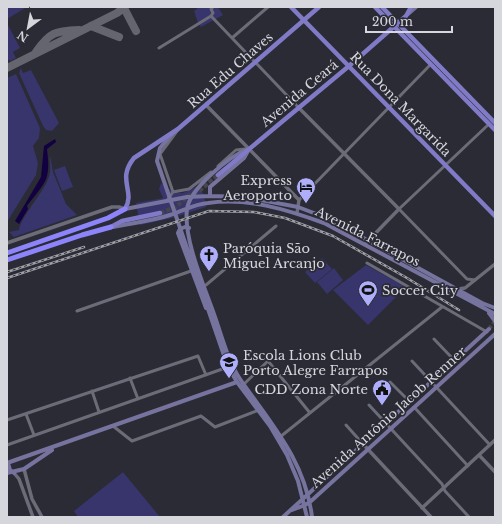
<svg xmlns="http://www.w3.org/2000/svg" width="502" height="524" font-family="'Libre Baskerville',serif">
<rect width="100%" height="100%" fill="#2a2b34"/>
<path fill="#38346c" d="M7 7H27L7 19Z
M199 7H218L223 15 201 27 198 23 194 11Z
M7 23 20 48 13 52 16 58 10 61 7 59Z
M21 68 23 73 31 70 59 123 52 131 46 130 43 126 19 73Z
M16 74 40 128 39 138 33 146 38 163 36 175 7 222V78Z
M50 155 53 172 66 204 77 215 14 237 9 232 19 230C20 218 43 193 48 179 52 171 49 162 50 155Z
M65 166 73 187 62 191 54 170Z
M161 183 174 193H183L196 187 204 194 206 207 172 218 140 225 136 203 163 198 159 189Z
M322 258 332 269 315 283 305 272Z
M366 265 406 287 368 325 333 290Z
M334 268 343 280 327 294 317 282Z
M123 472 160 517H78L74 511Z"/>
<path fill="#120040" d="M55 139 56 142 47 149C51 182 45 182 27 206L28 209 19 224 15 221 41 177 44 146Z"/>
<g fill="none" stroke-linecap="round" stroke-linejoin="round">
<path stroke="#64656e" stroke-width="8" d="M124 8 136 31
M91 26 119 37
M36 52C50 32 55 31 79 30
M7 68 117 13 125 7"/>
<path stroke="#44454d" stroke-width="4" stroke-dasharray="4 2" stroke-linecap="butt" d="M489 329 495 321"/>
<path stroke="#44454d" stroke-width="4.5" stroke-dasharray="4.5 2" stroke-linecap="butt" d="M160 213 176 207 188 196 199 191 218 175"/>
<path stroke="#6c6c78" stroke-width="3" d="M211 16 299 108
M232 38 268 7
M159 48 211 16 213 13 211 9 213 7
M218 166 236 150 245 149
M173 192 189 189 211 172
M168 199 173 192 160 154 177 131
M299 200 431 64
M367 263 487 332
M475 280 467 279 399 209 489 124
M206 285 276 226
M77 311 191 271
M434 339 455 361
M412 361 490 445
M130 378 138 399
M390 382 410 402
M243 385 268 361 310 413
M92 391 99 412
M369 405 442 484 445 491 469 517
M414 407 468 466
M26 414 34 435
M7 420 198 356 206 375
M346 425 363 444
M113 426 132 441 201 416 215 427 259 410
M280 437 442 307
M7 445 228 367"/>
<path stroke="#6c6c78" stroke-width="3.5" d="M206 105 299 200 297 213
M299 108 399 209 365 244
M7 243 112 207H119L125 209
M458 289 465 288 495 264
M363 444 431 517
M479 455 495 472
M24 469 32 499 42 517
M14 473 19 479 33 517
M422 508 495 440"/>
<path stroke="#76739f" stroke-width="4" d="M408 14 416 7
M172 134 160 148 157 161 228 367 237 382 270 426 287 455 298 481 307 517
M248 149C230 156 190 188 187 209 183 239 205 288 215 317 222 337 228 361 240 379 271 424 305 460 312 517
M210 196V187L244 158 248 151
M125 209 187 197 210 196 245 197 298 207 327 218 482 303 495 308
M113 227C132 223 152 221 170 215 183 211 194 204 208 203 247 197 288 210 324 223L495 314
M189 228 185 227 180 229 178 233 206 308
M489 313 495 321
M7 463 237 382
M8 463 10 470 14 473
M7 473 24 469 52 450
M292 510 305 505 310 502 495 334
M283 517 489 329"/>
<path stroke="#807ac7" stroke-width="4.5" d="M291 7 495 216
M375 7 495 130
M382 7 495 123
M218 175 349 66 406 16 411 7
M125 209C136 191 116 180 134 158L178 129 319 7
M111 227 122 221 160 213"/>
<path stroke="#8d84fb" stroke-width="5" d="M7 253 108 218 125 209
M7 260 82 235 111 227"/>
<defs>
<path id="rail" d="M7 272 84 247
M7 278 209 211 254 212 285 218 333 236 407 278 459 310"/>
</defs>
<use href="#rail" stroke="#9f9fa7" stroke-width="2.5"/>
<use href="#rail" stroke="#2a2b34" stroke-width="1" stroke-dasharray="3" stroke-linecap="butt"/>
</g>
<defs>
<symbol id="hotel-pin" viewBox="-11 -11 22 30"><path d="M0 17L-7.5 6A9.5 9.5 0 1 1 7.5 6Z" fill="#afaefa" stroke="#2a2b34"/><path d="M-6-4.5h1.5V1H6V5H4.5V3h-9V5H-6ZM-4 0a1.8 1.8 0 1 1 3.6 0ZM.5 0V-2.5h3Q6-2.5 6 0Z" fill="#111"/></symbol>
<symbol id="church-pin" viewBox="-11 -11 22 30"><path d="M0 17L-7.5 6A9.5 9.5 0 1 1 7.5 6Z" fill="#afaefa" stroke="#2a2b34"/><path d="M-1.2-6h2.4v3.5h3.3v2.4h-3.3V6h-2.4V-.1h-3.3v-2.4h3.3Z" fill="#111"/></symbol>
<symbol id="stadium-pin" viewBox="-11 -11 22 30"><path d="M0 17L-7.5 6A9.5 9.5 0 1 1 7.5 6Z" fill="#afaefa" stroke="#2a2b34"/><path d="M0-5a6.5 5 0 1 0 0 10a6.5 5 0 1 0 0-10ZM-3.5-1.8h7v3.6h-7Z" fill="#111"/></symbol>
<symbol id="school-pin" viewBox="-11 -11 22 30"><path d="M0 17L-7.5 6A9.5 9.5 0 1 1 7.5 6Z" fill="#afaefa" stroke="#2a2b34"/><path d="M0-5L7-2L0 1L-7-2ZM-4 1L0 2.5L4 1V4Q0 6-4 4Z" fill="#111"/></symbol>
<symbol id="civic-pin" viewBox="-11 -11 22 30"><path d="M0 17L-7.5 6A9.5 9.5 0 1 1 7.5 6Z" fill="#afaefa" stroke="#2a2b34"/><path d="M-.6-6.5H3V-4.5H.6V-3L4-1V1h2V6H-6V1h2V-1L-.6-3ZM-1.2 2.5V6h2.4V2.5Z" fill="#111"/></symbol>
</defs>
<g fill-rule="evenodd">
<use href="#hotel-pin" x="295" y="176" width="22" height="30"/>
<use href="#church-pin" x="198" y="244" width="22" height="30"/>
<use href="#stadium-pin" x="357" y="279" width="22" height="30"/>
<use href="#school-pin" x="218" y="351" width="22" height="30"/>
<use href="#civic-pin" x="371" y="378" width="22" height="30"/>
</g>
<g text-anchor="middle" stroke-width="3.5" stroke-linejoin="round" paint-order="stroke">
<g font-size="13" fill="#d6d6dd" stroke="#2a2b34">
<text transform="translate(230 70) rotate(-41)" y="5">Rua Edu Chaves</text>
<text transform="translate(299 93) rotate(-40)" y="5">Avenida Ceará</text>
<text transform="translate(401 104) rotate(46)" y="5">Rua Dona Margarida</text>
<text transform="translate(368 236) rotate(27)" y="5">Avenida Farrapos</text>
<text transform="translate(388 417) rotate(-42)" y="5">Avenida Antônio Jacob Renner</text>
</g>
<g font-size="13" fill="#d6d6dd" stroke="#2a2b34" text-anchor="start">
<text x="292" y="185" text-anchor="end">Express<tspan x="292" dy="15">Aeroporto</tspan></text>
<text x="223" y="253">Paróquia São<tspan x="223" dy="15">Miguel Arcanjo</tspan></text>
<text x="382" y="295">Soccer City</text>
<text x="243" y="360">Escola Lions Club<tspan x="243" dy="15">Porto Alegre Farrapos</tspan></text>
<text x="368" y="394" text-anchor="end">CDD Zona Norte</text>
</g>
</g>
<rect width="502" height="524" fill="none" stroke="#d6d6dd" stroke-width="16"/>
<g transform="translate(28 28) rotate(212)" stroke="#2a2b34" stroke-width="3" paint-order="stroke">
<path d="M0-3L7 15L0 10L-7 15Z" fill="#d6d6dd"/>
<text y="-6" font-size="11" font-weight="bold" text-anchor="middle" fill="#d6d6dd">N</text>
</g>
<path d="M366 26v6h86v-6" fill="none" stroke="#d6d6dd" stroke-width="2"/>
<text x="372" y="26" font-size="12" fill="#d6d6dd" stroke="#2a2b34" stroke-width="3" paint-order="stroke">200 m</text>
</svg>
